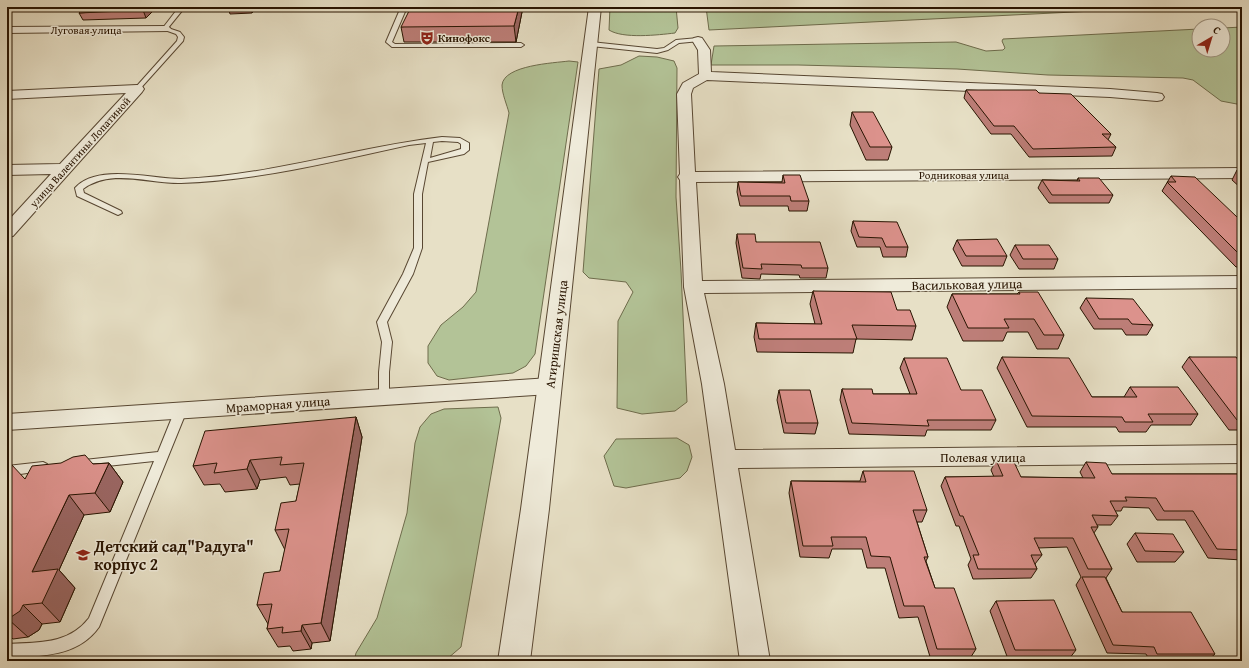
<svg xmlns="http://www.w3.org/2000/svg" width="1249" height="668" font-family="'Gentium Book Plus',serif">
<rect width="100%" height="100%" fill="#e7e0c6"/>
<filter id="stains"><feTurbulence type="fractalNoise" baseFrequency=".005" numOctaves="4"/><feColorMatrix values="0 0 0 0 .2 0 0 0 0 .09 0 0 0 0 .02 0 0 0 .5 -.17"/></filter>
<radialGradient id="worn" r=".72"><stop offset=".6" stop-color="#630" stop-opacity="0"/><stop offset="1" stop-color="#630" stop-opacity=".3"/></radialGradient>
<path fill="#b3c397" stroke="#6e6c4c" d="M610 7H676L678 28 675 33C658 35 623 39 609 30Z
M706 7H1175L709 30Z
M1242 27V105L1221 101 1193 80 1183 78 1048 75 957 69 798 65H711L714 46 956 42 986 51 1003 50 1005 48 1002 41 1003 39 1199 29V50H1223V28Z
M639 56 657 57 674 61 677 68 676 197 681 271 687 402 675 411 642 414 617 408 618 321 633 292 626 282 589 278 583 272 599 69 621 65Z
M569 61 578 62 535 354 526 366 513 373 449 380 437 376 428 363V346L441 325 463 307 476 292 509 113C507 105 502 94 502 85 504 65 554 63 569 61Z
M498 407 501 418 461 647 447 659 436 661H354L356 653 377 618 407 513 415 443 420 427 431 414 444 409Z
M677 438 689 445 692 457 687 471 680 478 626 488 614 486 604 456 616 439Z"/>
<g fill="none" stroke-linecap="round" stroke-linejoin="round">
<defs>
<path id="service" d="M179 7H185L168 28 180 32 184 37 183 41 139 90H135V88L177 41 178 37 176 34 162 29Z
M401 7H407L392 42 395 44 521 43 524 45 521 47H392L386 42Z
M698 38 700 39V41L679 43 668 50 657 53 591 46 588 44 591 42 657 49 664 48 676 40Z
M442 137 460 138 469 143V150L464 154 428 162 422 194V248L413 274 387 322 392 342 389 372V397L388 400H380L379 397V372L382 342 377 322 403 274 414 248V194L426 143 409 145C334 161 258 181 181 183 150 184 111 168 83 189L84 193 121 211 122 213 118 215 77 196 75 188C97 163 152 179 181 179 269 176 355 147 442 137ZM442 141 458 142 461 144V149L430 158 433 142Z
M181 406 185 407 187 410 99 627C78 657 41 656 7 658V644C38 642 68 645 89 618L154 461 79 469 75 467 73 464 75 461 158 452 175 410 177 407Z
M43 462 47 464 49 467 47 470 7 476V466Z"/>
<path id="minor" d="M165 26 169 27 171 29 169 31 7 33V27Z
M698 37 702 38 710 50 711 72 1110 89 1157 93 1162 94 1164 97 1162 100 1157 101 1110 97 707 80 693 88 691 94 695 172 1242 168V178L696 182 702 281 1242 276V288L704 293 724 384 735 450 1242 445V463L738 468 770 661H740L702 384 684 287 680 180 678 177 680 174 677 94 683 83 699 74 698 50 692 40 694 38Z
M137 85 142 86 144 89 142 92 13 236 7 237V222L51 174 7 175V165L60 164 126 93 7 99V91Z
M550 378 558 381 561 386 558 391 550 394 7 430V414Z"/>
<path id="tertiary" d="M589 7H601L549 509 530 661H498L521 509Z"/>
</defs>
<use href="#service" stroke="#584732" stroke-width="2"/>
<use href="#minor" stroke="#584732" stroke-width="2"/>
<use href="#tertiary" stroke="#584732" stroke-width="2"/>
<use href="#service" fill="#efebda" fill-rule="evenodd"/>
<use href="#minor" fill="#efebda" fill-rule="evenodd"/>
<use href="#tertiary" fill="#efebda" fill-rule="evenodd"/>
</g>
<path fill="#bd7e78" stroke="#281401" d="M157 7 146 18 83 20 79 13Z
M228 7H258L252 13 230 14Z
M523 7 516 42H404L401 27Z
M966 90 1039 93 1111 134 1108 140 1116 147 1112 156 1029 157 1011 134H991L964 98Z
M852 112 892 147 888 160H866L850 125Z
M1237 170H1242V189L1232 180Z
M783 175 809 201 807 211H789L788 206H740L737 192 738 182H782Z
M1171 176 1242 220V267H1236L1162 191Z
M1078 178 1113 195 1109 203H1049L1038 188 1042 180 1077 181Z
M853 221 908 247 906 257H883L880 247H857L851 231Z
M737 234 756 242 828 268 826 278H800L799 275 761 274 760 279 742 278 736 243Z
M957 240 1007 256 1003 266H962L953 249Z
M1015 245 1058 259 1054 269H1019L1010 255Z
M813 291 897 310 916 326 912 340 856 339 853 353 757 352 754 337 756 323 815 324 810 304Z
M1019 292 1064 335 1058 349H1037L1028 332H1007L1003 341H963L947 307 952 294H1017Z
M1086 298 1153 325 1147 335H1126L1122 329H1094L1080 308Z
M1002 357 1092 397H1124L1130 387 1198 414 1191 425H1151L1146 432H1119L1116 427H1027L997 368Z
M1189 357 1242 365V430H1229L1182 367Z
M904 358 961 390 996 420 991 430H927L925 436 849 434 840 400 842 389 873 394H910L900 368Z
M779 390 818 423 815 434 784 433 777 400Z
M356 417 362 437 330 641 312 643 311 649 293 651 290 646 278 647 267 629 268 624 257 605 280 571 285 550 275 530 296 501 300 484 290 485 286 477 260 480 257 489 225 492 220 484 204 485 193 466Z
M996 460 1021 477 1083 478 1080 472 1086 462 1112 474H1242V560L1208 558 1185 520H1157L1149 508 1123 507 1121 511H1115L1118 516 1111 525H1097L1098 527 1094 533 1112 569 1106 578 1122 612 1215 654 1207 661H1150L1146 654 1107 653 1076 585 1081 577 1067 547 1038 548 1042 555 1035 564 1037 569 1031 578 973 579 968 565 971 559 959 526H956L941 486 945 477H994L991 470Z
M109 463 123 482 110 512 84 515 59 570 75 588 60 622 42 624 39 630 28 637 13 639 7 633V464L25 479 93 464Z
M863 471 927 510 922 522H917L928 557 926 561 935 588 976 649 969 660H931L918 617 899 618 885 568H867L862 549H832L829 558 800 557 789 493 791 481H860Z
M1135 533 1184 552 1175 562H1137L1127 544Z
M996 601 1076 650 1069 659H1008L990 611Z
M1242 622V628L1240 625Z"/>
<path fill="#9a6662" stroke="#281401" d="M146 7H157L146 18 143 10Z
M250 7H258L252 13Z
M519 7H523L516 42 514 26Z
M356 417 362 437 330 641 321 623Z
M250 460 260 480 257 489 247 469Z
M109 463 123 482 110 512 95 493Z
M69 495 84 515 59 570 75 588 60 622 42 603 32 572Z
M23 605 42 624 39 630 28 637 8 619Z
M302 625 312 643 311 649 301 631Z"/>
<path fill="#dc928c" stroke="#281401" d="M84 7H146L143 10 79 13Z
M411 7H519L514 26 401 27Z
M966 90H1036L1039 93 1071 94 1111 134H1102L1116 147 1033 149 1014 126H994Z
M852 112H873L892 147H870Z
M1237 170H1242V174Z
M783 175H800L809 201H791L790 196H741L738 182 785 183Z
M1171 176 1195 177 1237 217H1240L1242 220V257L1167 182H1176Z
M1078 178H1099L1113 195H1052L1042 180 1080 181Z
M853 221 897 222 908 247H886L882 238 859 237Z
M737 234H755L756 242H820L828 268H802L801 265 761 264 762 269 743 268Z
M997 239 1007 256H966L957 240Z
M1015 245H1049L1058 259H1023Z
M813 291 891 292 897 310H910L916 326 852 325 857 339H759L756 323 822 324Z
M1019 292H1038L1064 335H1044L1034 319H1004L1009 328H968L952 294H1020Z
M1086 298 1133 299 1153 325 1132 324 1128 319H1099Z
M1002 357 1069 358 1092 397H1137L1130 387H1178L1198 414H1148L1153 422H1125L1122 417 1032 416Z
M1189 357H1236L1242 365V420H1237Z
M904 358H947L961 390H982L996 420H927L929 426 852 423 842 389H872L873 394H917Z
M779 390H810L818 423H786Z
M356 417 321 623 302 625 301 631 282 633 283 627 267 629 272 604 257 605 264 573 280 571 289 529 275 530 281 503 296 501 304 463 280 465 282 457 250 460 247 469 214 473 217 463 193 466 205 431Z
M85 455 93 464 109 463 95 493 69 495 32 572 58 569 42 603 23 605 20 611 8 619H7V464H11L25 479 32 466 61 463 73 457Z
M996 460H1013L1021 477 1095 478 1086 462 1106 463 1112 474H1242V550L1217 549 1193 511H1164L1156 498 1125 497 1127 501H1110L1118 516 1092 515 1098 527H1091L1112 569H1088L1073 538H1034L1042 555H1031L1037 569H978L973 555H979L963 516H960L945 477 1003 476Z
M863 471H914L927 510H913L928 557H924L935 588H954L976 649H937L924 606H904L890 557 871 556 866 537H831L833 546H803L791 481 866 482Z
M1135 533 1173 534 1184 552 1145 551Z
M1082 577H1105L1122 612H1191L1215 654H1157L1154 647 1113 645Z
M1054 600 1076 650H1015L996 601Z"/>
<defs>
<symbol id="theatre-bare" viewBox="-9 -9 18 18"><path d="M-5-5.5Q0-4 5-5.5V0Q5 5 0 6Q-5 5-5 0ZM-3.3-2.5H-1v1.5H-3.3ZM1-2.5H3.3v1.5H1ZM-2.8 1Q0 5.5 2.8 1Z" fill="#8f2418" stroke="#efebda" stroke-width="2.5" paint-order="stroke"/></symbol>
<symbol id="school-bare" viewBox="-9 -9 18 18"><path d="M0-5L7-2L0 1L-7-2ZM-4 1L0 2.5L4 1V4Q0 6-4 4Z" fill="#8f2418" stroke="#efebda" stroke-width="2.5" paint-order="stroke"/></symbol>
</defs>
<g fill-rule="evenodd">
<use href="#theatre-bare" x="417" y="28" width="20" height="20"/>
<use href="#school-bare" x="73" y="545" width="20" height="20"/>
</g>
<g text-anchor="middle" stroke-width="3" stroke-linejoin="round" paint-order="stroke">
<g font-size="11" fill="#281401" stroke="#efebda">
<text x="86" y="34">Луговая улица</text>
<text transform="translate(80 152) rotate(-48)" y="4">улица Валентины Лопатиной</text>
<text x="964" y="179">Родниковая улица</text>
</g>
<g font-size="11" font-weight="bold" fill="#281401" stroke="#efebda" text-anchor="start">
<text x="438" y="42">Кинофокс</text>
</g>
<g font-size="13" fill="#281401" stroke="#efebda">
<text transform="translate(967 284) rotate(-1)" y="5">Васильковая улица</text>
<text transform="translate(556 334) rotate(-83)" y="5">Агиришская улица</text>
<text transform="translate(278 404) rotate(-4)" y="5">Мраморная улица</text>
<text x="983" y="462">Полевая улица</text>
</g>
<g font-size="16" font-weight="bold" fill="#281401" stroke="#efebda" text-anchor="start">
<text x="94" y="552">Детский сад"Радуга"<tspan x="94" dy="18">корпус 2</tspan></text>
</g>
</g>
<rect width="1249" height="668" fill="none" stroke="#e7e0c6" stroke-width="24"/>
<rect x="8" y="8" width="1233" height="652" fill="none" stroke="#281401" stroke-width="2"/>
<rect x="12" y="12" width="1225" height="644" fill="none" stroke="#281401"/>
<g transform="translate(1211 38) rotate(38)"><circle r="19" fill="#efebda" stroke="#9f9583"/>
<path d="M0-3L7 15L0 10L-7 15Z" fill="#8f2418"/>
<text y="-6" font-size="11" font-weight="bold" text-anchor="middle" fill="#281401">С</text>
</g>
<rect width="100%" height="100%" filter="url(#stains)"/>
<rect width="100%" height="100%" fill="url(#worn)"/>
</svg>
